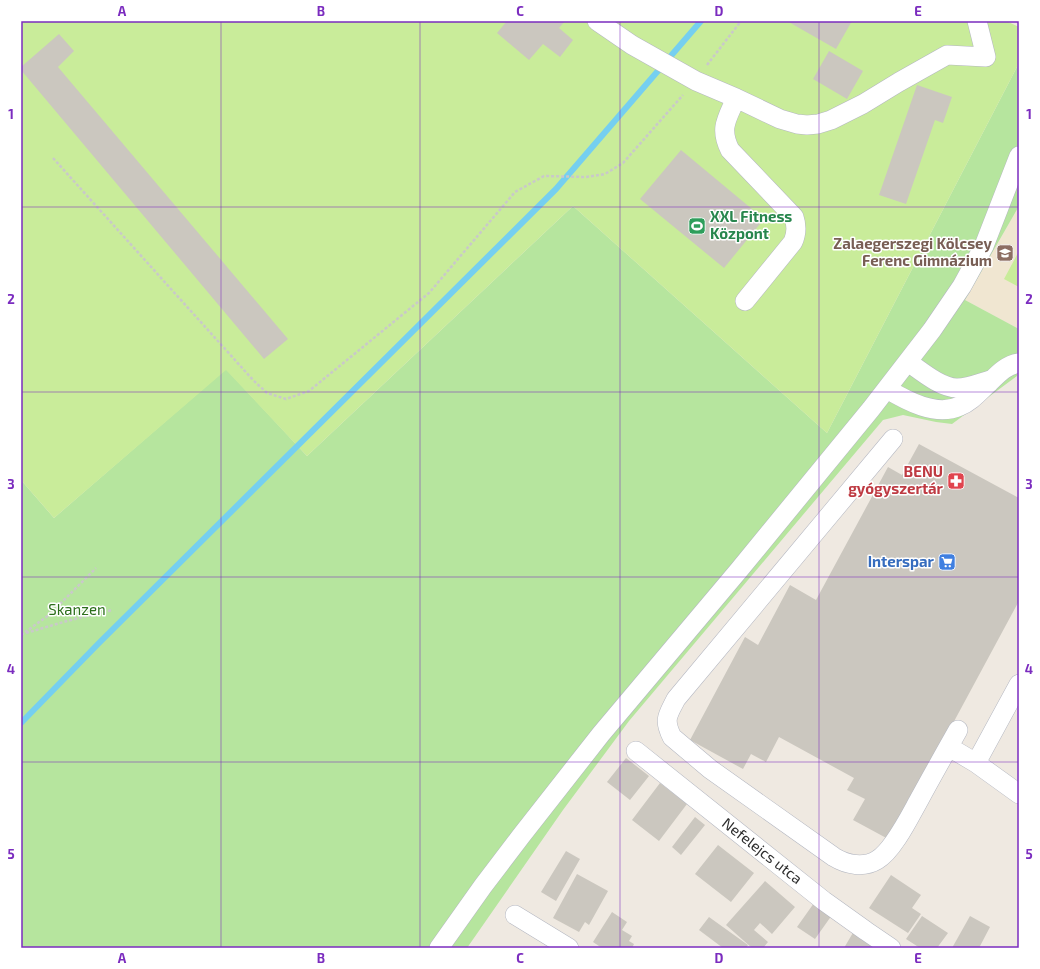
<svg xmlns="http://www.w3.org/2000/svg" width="1040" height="969" font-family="'Exo 2',sans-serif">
<rect width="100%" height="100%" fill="#efe9e1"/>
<path fill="#f0e6d1" d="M1019 206V329L965 300Z"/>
<path fill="#b6e59e" d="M1019 63V206L965 300 1019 329V365L1017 376 952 424 936 422 903 415 883 420 629 721 563 810 467 948H21V480L54 518 226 369 307 456 573 206 827 433Z"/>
<path fill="#c9ec9a" d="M21 21H1006L1019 27V63L827 433 573 206 307 456 226 370 54 518 21 480Z
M1019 251V287L1004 279Z"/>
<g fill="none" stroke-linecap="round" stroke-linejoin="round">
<path stroke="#75cff0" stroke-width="6" d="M21 723 98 644 556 189 701 21"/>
</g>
<path fill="#cbc7bf" d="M507 21H565L559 28 573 40 560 57 543 44 529 60 497 33Z
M787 21H852L836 49Z
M59 34 74 51 58 67 288 339 264 359 21 70V67Z
M829 51 863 71 847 99 813 79Z
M917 85 952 97 943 123 935 120 906 204 879 195Z
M681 150 764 219 724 268 640 199Z
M919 444 1019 498V601L890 840 853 820 865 799 847 790 854 778 779 737 766 762 751 754 743 769 690 740 745 637 758 645 790 585 816 600 888 467 902 475Z
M626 758 649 776 630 800 607 782Z
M660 783 687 804 659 841 632 820Z
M695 817 705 825 681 855 672 847Z
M718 845 754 873 731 902 695 874Z
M566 851 580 859 556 901 541 892Z
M577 874 608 891 589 925 585 922 579 932 553 918Z
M891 875 921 895 912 908 921 914 908 933 869 908Z
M765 881 795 907 772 934 760 923 754 930 768 942 763 948H752L726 925Z
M814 903 832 915 815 939 797 927Z
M612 912 627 922 622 930 632 936 629 941 634 944 632 948H602L593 942Z
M922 916 948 933 937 948H920L906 939Z
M970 916 990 927 979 948H952Z
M709 917 748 945 746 948H723L699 930Z
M854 931 875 944 873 948H844Z"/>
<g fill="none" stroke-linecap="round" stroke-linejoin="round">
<defs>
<path id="minor" d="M597 21 632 45 696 81 736 98
M745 301 793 242C797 233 797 226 794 217L730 150C719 128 727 119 736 98L780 119 797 124 807 125 818 124 831 120 863 104 899 82 947 55 986 57 977 21
M908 362C921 371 941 388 957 388 968 388 980 383 990 380
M887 389C907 401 936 417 960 406 971 402 980 391 989 383 998 374 1006 365 1019 363
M893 439 676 699C668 715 663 719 672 737L710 769 834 857C847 865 864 868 877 860 893 851 910 816 919 800 932 776 945 753 958 730
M949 747 976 763 1019 794
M636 751 824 901 866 931 891 948
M976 763 1019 684
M515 915 569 948
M439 948 483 886 521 836 601 734 739 570 871 409 932 330 962 286 984 246 1019 156"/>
</defs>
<use href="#minor" stroke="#b4b7c1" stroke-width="20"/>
<path stroke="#c9c9c9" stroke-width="2.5" stroke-dasharray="3 2" stroke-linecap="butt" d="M707 65 741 21
M53 158 253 380 267 393 286 399 309 391 429 293 515 192 544 176 586 177 605 174 623 163 683 95
M26 633 67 621 112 610
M21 635 49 615 96 568"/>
<use href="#minor" stroke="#fff" stroke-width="19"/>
</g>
<path fill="none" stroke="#7b2cbf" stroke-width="1" stroke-opacity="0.55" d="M221 21V948M420 21V948M620 21V948M819 21V948M21 207H1019M21 392H1019M21 577H1019M21 762H1019"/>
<defs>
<symbol id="stadium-square" viewBox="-11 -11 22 22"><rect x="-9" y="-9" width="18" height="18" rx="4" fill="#2e9e5b" stroke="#fff"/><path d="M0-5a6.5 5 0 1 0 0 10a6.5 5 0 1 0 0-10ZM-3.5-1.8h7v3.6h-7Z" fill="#fff"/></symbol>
<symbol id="school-square" viewBox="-11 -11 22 22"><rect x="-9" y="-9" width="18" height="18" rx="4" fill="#8d6e63" stroke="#fff"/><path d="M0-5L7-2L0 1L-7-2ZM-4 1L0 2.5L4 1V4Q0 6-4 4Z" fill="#fff"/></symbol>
<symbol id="pharmacy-square" viewBox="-11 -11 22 22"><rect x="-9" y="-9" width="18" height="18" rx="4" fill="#e0444e" stroke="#fff"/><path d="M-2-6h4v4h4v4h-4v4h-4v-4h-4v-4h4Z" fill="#fff"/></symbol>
<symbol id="supermarket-square" viewBox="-11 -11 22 22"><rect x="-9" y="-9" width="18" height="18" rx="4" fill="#3f7fe0" stroke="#fff"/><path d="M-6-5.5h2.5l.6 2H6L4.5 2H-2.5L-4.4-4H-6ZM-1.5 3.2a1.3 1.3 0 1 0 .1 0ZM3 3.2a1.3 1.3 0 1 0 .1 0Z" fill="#fff"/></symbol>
</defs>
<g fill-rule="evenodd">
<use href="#stadium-square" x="687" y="216" width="20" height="20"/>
<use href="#school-square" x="995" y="243" width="20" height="20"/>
<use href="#pharmacy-square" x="946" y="471" width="20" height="20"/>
<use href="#supermarket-square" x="937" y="552" width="20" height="20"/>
</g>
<g text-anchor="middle" stroke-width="3" stroke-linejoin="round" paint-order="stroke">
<g font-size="15" font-weight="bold" fill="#27864d" stroke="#fff" text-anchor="start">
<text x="710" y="222">XXL Fitness<tspan x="710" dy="17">Központ</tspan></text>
</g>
<g font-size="15" font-weight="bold" fill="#785e54" stroke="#fff" text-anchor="end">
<text x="992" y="249">Zalaegerszegi Kölcsey<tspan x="992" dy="17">Ferenc Gimnázium</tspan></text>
</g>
<g font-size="15" font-weight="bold" fill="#be3a42" stroke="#fff" text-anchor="end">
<text x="943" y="477">BENU<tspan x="943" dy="17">gyógyszertár</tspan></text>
</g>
<g font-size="15" font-weight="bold" fill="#366cbe" stroke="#fff" text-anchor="end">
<text x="934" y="567">Interspar</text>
</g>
<g font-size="15" fill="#2c6e1b" stroke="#fff">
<text x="77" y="615">Skanzen</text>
</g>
<g font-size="15" fill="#2e2e2e" stroke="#fff">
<text transform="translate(762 851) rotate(38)" y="5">Nefelejcs utca</text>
</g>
</g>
<rect width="1040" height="969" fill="none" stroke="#ffffff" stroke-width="44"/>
<rect x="22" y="22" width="996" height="925" fill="none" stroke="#7b2cbf" stroke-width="1.5"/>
<g font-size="13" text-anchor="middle" font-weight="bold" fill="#7b2cbf">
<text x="122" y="16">A</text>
<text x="321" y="16">B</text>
<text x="520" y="16">C</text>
<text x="719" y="16">D</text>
<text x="918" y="16">E</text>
<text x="11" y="119">1</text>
<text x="1029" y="119">1</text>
<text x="11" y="304">2</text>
<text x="1029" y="304">2</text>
<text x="11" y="489">3</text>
<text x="1029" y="489">3</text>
<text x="11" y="674">4</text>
<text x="1029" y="674">4</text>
<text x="11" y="859">5</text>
<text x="1029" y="859">5</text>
<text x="122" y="963">A</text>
<text x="321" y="963">B</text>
<text x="520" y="963">C</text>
<text x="719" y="963">D</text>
<text x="918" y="963">E</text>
</g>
</svg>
